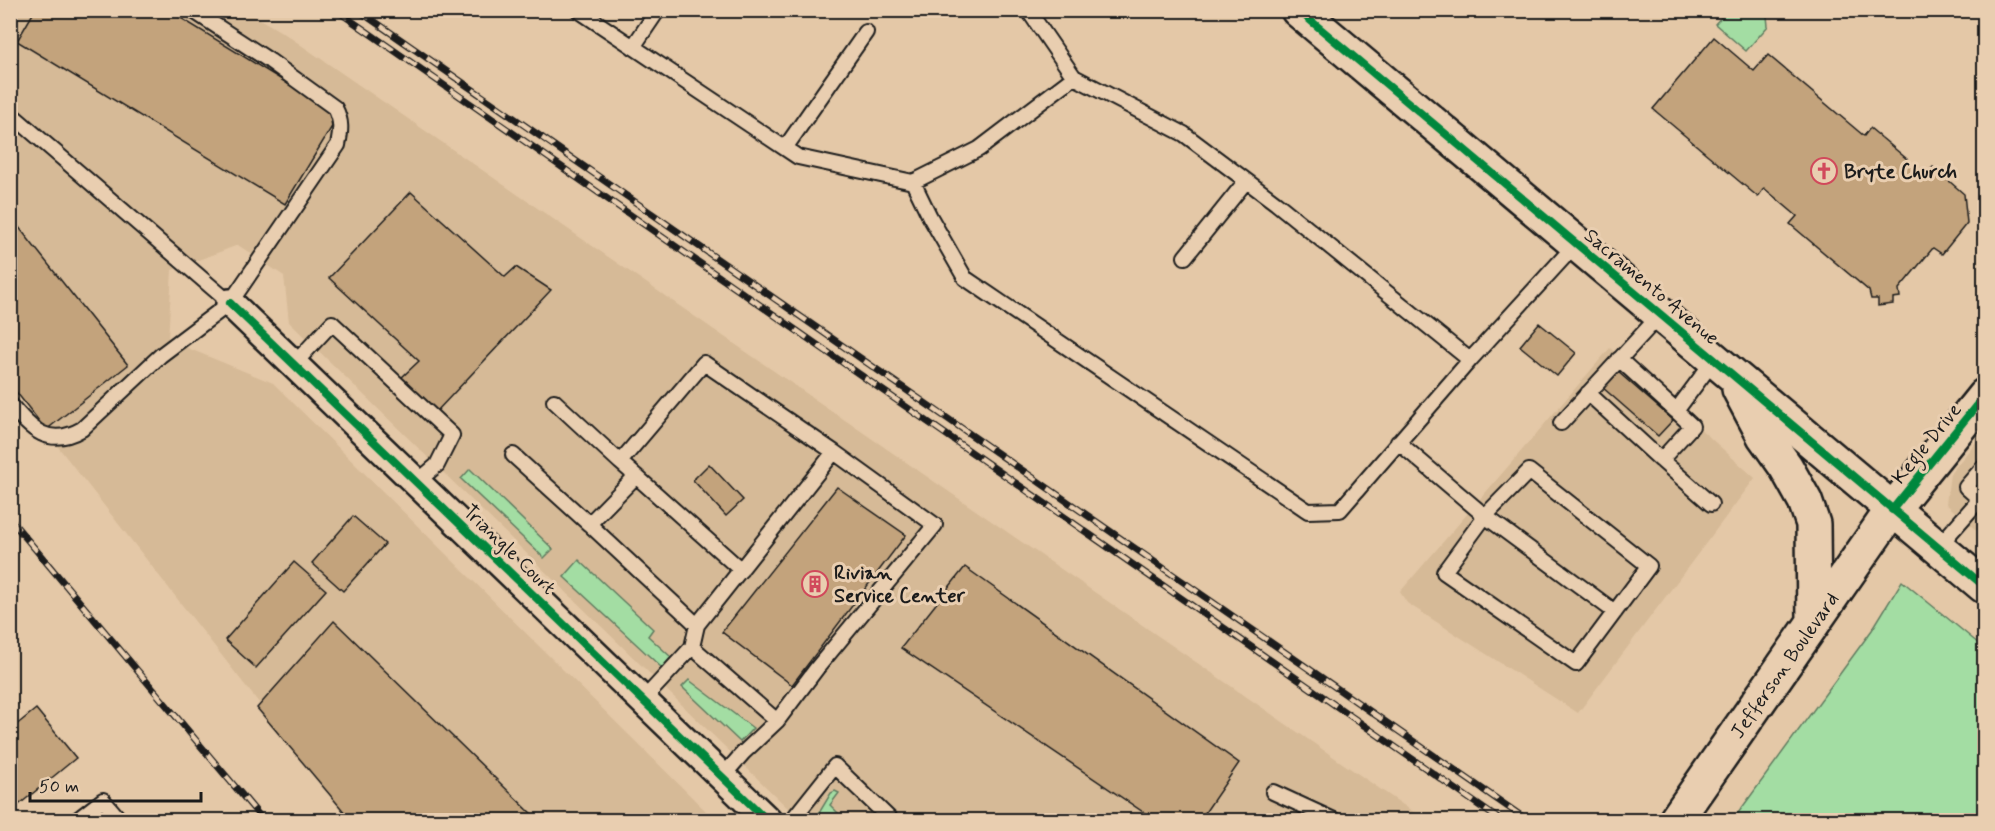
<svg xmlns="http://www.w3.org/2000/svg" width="1995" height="831" font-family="Mynerve,sans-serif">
<rect width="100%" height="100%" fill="#e4c8a7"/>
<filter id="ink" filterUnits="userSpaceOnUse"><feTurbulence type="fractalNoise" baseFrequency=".0167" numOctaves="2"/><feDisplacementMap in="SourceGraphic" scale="12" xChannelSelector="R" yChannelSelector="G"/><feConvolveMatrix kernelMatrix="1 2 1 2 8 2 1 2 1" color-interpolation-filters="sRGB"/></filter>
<g filter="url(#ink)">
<path fill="#d6ba97" d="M11 11H246L285 34 1425 820H800L289 322 284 276 238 245 172 270 168 340 273 383 715 820H351L11 387Z
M1610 348 1755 478 1578 713 1407 603 1400 592Z
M1984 432V537L1946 504 1950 474Z"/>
<path fill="#a3dda3" stroke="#607c60" stroke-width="1.5" d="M1727 11H1760L1767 16 1768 26 1746 51 1715 24Z
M470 469 553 549 544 558 461 479Z
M579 560 653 629 648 636 671 657 662 668 564 577Z
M1902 581 1984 648V820H1733L1872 630Z
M689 680 753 728 740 742 682 687Z
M835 791 839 793 830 805 845 820H819L816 818 831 793Z"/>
<path fill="#c3a37c" stroke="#1c1c1c" stroke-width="1.5" d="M35 10H168L339 115 285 204 17 41Z
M1714 37 1754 71 1768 55 1864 136 1870 128 1926 175 1933 167 1964 194 1967 223 1942 254 1933 248 1899 289 1900 297 1893 298V304L1878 306V299H1871L1869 291 1790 224 1797 216 1764 188 1758 197 1653 109Z
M411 192 505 277 516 267 551 290 436 412 400 379 419 361 329 278Z
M10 216 128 365 46 430 10 384Z
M1539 323 1576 353 1557 376 1520 346Z
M1617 371 1673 420 1658 436 1602 387Z
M709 464 743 500 726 516 693 480Z
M837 487 906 535 792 685 722 632Z
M353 516 385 544 343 591 312 563Z
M294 562 326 590 256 668 225 640Z
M965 567 1239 763 1200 820H1155L901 648Z
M334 621 538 820H351L257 708Z
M36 709 76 758 10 812V730Z"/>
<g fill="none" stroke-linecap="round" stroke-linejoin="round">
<defs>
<path id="lane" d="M578 10 798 157 913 182 979 149 1074 77
M1028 10 1074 77 1184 134 1276 203 1470 360
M633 47 658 10
M10 113 230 303
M785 148 866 32
M913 182 930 217 965 278 1308 511 1340 510 1470 360 1576 244
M1185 257 1246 181
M1619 359 1676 411
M294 364 332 323 452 435 437 465 417 482
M1588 393 1661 460 1692 426 1676 411 1714 360
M554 401 620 462
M10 404C31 430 49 448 82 429L161 355 230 303 338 145C341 131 342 121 335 108L270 61 192 10
M1561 423 1660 315
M1398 442 1485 516 1444 572 1576 664 1649 566 1529 471 1485 516 1615 612
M513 455 589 524
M1661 460 1711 504
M1984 466 1966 487 1984 503
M636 476 741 570
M1938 547 1980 499
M697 625 589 524 636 476 620 462 704 363 834 452
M692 647 777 721
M643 700 692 647 697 625 834 452 935 525 817 668 777 721 743 753 722 777
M1273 792 1334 820
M77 820 103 800 120 820
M792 820 835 766 891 820"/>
<path id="street" d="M230 303 767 820"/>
<path id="secondary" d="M1298 10 1984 586
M1739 389 1764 436 1786 467 1805 501 1813 524 1814 622
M1676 820 1892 510 1984 396"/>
</defs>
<use href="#lane" stroke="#1c1c1c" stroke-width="18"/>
<use href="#street" stroke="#1c1c1c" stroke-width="32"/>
<use href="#secondary" stroke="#1c1c1c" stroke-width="38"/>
<use href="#lane" stroke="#e9ceb0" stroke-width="14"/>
<use href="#street" stroke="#e9ceb0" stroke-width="27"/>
<use href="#secondary" stroke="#e9ceb0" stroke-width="33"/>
<defs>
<path id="rail" d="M336 10 1500 820
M358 10 1527 820
M10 519 263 820"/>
</defs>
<use href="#rail" stroke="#1c1c1c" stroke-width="7"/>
<use href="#rail" stroke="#e9ceb0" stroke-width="4.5" stroke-dasharray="14" stroke-linecap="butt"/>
<defs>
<path id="cycleway" d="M1298 10 1984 586
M230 303 767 820
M1892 510 1984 396"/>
</defs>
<use href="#cycleway" stroke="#e9ceb0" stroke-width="11"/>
<use href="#cycleway" stroke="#00873e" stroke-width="8"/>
</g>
</g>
<defs>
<symbol id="church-ring" viewBox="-11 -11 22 22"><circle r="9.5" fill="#e9ceb0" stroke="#d1495b" stroke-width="1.5"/><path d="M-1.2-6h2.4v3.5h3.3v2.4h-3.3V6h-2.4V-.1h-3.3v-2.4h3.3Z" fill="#d1495b"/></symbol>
<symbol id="building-ring" viewBox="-11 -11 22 22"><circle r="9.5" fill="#e9ceb0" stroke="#d1495b" stroke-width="1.5"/><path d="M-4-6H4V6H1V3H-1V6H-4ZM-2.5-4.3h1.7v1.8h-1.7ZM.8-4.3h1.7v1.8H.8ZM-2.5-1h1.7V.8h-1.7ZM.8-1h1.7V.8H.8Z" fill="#d1495b"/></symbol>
</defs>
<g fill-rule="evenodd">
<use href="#church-ring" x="1809" y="156" width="30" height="30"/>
<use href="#building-ring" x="800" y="569" width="30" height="30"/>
</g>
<g text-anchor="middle" stroke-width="6" stroke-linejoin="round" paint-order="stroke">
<g font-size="20" font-weight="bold" fill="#1c1c1c" stroke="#e9ceb0" text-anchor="start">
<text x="1844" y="178">Bryte Church</text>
<text x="834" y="579">Rivian<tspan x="834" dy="23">Service Center</tspan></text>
</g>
<g font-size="20" fill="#1c1c1c" stroke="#e9ceb0">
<text transform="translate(1652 286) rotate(40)" y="7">Sacramento Avenue</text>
<text transform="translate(1926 443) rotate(-51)" y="7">Kegle Drive</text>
<text transform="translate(510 549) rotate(44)" y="7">Triangle Court</text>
<text transform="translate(1784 665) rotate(-55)" y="7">Jefferson Boulevard</text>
</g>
</g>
<rect width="1995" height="831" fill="none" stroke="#e9ceb0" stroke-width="36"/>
<rect x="18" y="18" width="1959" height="795" fill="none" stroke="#1c1c1c" stroke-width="2" filter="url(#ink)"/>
<path d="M30 792v9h171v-9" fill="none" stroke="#1c1c1c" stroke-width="3"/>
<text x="39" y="792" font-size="18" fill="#1c1c1c" stroke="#e9ceb0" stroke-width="4.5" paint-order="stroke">50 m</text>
</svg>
